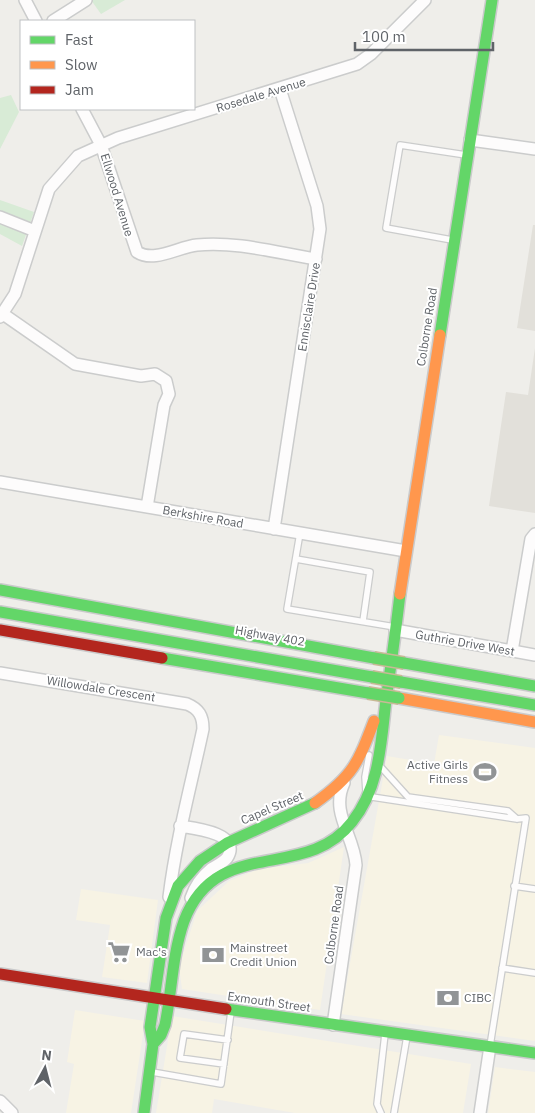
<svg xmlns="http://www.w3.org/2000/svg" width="535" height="1113" font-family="'IBM Plex Sans',sans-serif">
<rect width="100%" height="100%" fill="#efeeea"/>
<path fill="#f7f3e4" d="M439 735 535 748V1041L341 1014 387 756 434 764Z
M344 847 320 1010 182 989 179 967 197 911 229 881 259 869 308 863Z
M81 889 158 900 147 983 102 977 110 925 76 920Z
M75 1010 145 1021 131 1113H66L74 1064 67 1062Z
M172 1016 471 1064 463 1113H295L214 1099 212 1113H156Z
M495 1067 535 1072V1113H488Z"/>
<path fill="#e2e0da" d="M533 225H535V331L517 328Z
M535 348V513L489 506 506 392 528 395Z"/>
<path fill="#d8ebd6" d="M91 0H125L101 14Z
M11 95 19 112 0 149V98Z
M0 200 34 212 22 246 0 234Z"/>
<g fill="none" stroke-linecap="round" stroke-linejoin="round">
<defs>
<path id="lane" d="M452 240 386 228 400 145 466 155
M300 533 287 609 395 627
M296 559 370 572 363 621
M369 755 365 777 366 792 372 797 517 819 526 818 490 1046
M380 766 408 797 508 811 517 819
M514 886 535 889
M502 968 535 973
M224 1064 180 1058 184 1034 228 1040
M152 1072 221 1084 231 1012
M381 1113 377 1104 385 1034
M394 1113 407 1036"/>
<path id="street" d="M25 0 36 21
M53 21 86 0
M82 109 101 145 137 252C154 263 178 247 197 245 236 241 278 253 316 259
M470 140 535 149
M0 217 35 231
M3 314 75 364 141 376 155 374 166 381 169 394 164 405 147 507
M0 317 15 294 49 189 78 156 118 138 357 64 371 54 425 0
M0 482 406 551
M274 529 320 229 317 206 280 89
M395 630 535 655
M512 651 531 539 535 534
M0 673 187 704C199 709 203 716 203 729 191 785 176 840 169 897
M180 826C193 828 243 833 227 858 223 863 216 866 211 869 201 877 195 886 191 898
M333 1025 356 865C354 835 330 813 344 783
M0 1101 12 1113
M480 1113 490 1046"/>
<path id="fast" d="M440 335 492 0
M0 590 374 658
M0 612 372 677
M162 658 368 693
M404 663 535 686
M401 682 535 705
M226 1009 535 1053
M153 1044 161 1035 165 1025C172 991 172 955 184 921 217 834 305 883 352 822 380 787 381 742 386 700 391 665 396 629 400 594
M144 1113 153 1044 150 1027 166 918 178 886 200 861 227 843 315 803"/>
<path id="slow" d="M400 594 440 335
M399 698 535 722
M315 803C353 776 358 763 374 721"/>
<path id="jam" d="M0 630 162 658
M0 974 226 1009"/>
</defs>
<use href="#lane" stroke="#cbcccc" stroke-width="8"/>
<use href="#street" stroke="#cbcccc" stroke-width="14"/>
<use href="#fast" stroke="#cacacb" stroke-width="14"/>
<use href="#slow" stroke="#cacacb" stroke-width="14"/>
<use href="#jam" stroke="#cacacb" stroke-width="14"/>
<use href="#lane" stroke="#fdfcfc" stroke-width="5.5"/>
<use href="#street" stroke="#fdfcfc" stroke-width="11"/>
<use href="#fast" stroke="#63d668" stroke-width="11"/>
<use href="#slow" stroke="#ff974d" stroke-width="11"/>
<use href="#jam" stroke="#b3261e" stroke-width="11"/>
<defs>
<path id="fast-bridge" d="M374 658 404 663
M372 677 401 682
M368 693 399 698"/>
</defs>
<use href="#fast-bridge" stroke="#c8b996" stroke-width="14" stroke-linecap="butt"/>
<use href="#fast-bridge" stroke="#63d668" stroke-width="11"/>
</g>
<defs>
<symbol id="stadium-bare" viewBox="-9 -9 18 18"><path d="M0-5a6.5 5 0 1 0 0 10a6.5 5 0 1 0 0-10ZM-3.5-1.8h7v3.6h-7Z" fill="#919496" stroke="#fff" stroke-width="2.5" paint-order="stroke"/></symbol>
<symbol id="supermarket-bare" viewBox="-9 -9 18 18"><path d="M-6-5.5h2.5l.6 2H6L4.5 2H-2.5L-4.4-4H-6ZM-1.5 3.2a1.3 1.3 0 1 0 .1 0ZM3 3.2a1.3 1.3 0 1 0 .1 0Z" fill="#919496" stroke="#fff" stroke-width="2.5" paint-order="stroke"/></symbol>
<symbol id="bank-bare" viewBox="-9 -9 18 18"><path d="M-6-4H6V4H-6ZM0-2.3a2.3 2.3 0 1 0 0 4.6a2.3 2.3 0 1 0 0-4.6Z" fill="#919496" stroke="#fff" stroke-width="2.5" paint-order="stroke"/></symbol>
</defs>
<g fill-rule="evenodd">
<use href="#stadium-bare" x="469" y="756" width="32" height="32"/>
<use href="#supermarket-bare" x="103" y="936" width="32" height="32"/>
<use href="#bank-bare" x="197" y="939" width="32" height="32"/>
<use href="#bank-bare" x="432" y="982" width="32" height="32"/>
</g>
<g text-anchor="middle" stroke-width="4" stroke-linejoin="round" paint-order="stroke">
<g font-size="12" fill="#5f6368" stroke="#fff">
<text transform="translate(261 95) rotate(-17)" y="4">Rosedale Avenue</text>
<text transform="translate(117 195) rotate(73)" y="4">Ellwood Avenue</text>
<text transform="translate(309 307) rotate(-81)" y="4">Ennisclaire Drive</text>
<text transform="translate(427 327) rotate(-81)" y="4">Colborne Road</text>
<text transform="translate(203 517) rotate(10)" y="4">Berkshire Road</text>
<text transform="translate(270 636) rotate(10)" y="4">Highway 402</text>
<text transform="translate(465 643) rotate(10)" y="4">Guthrie Drive West</text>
<text transform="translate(101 689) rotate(9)" y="4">Willowdale Crescent</text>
<text transform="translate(272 808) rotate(-23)" y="4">Capel Street</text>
<text transform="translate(334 925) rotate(-82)" y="4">Colborne Road</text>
<text transform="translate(269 1002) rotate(8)" y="4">Exmouth Street</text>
</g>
<g font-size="12" fill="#5f6368" stroke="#fff" text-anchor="start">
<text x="468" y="769" text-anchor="end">Active Girls<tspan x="468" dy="14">Fitness</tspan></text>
<text x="230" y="952">Mainstreet<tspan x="230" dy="14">Credit Union</tspan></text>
<text x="136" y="956">Mac's</text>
<text x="464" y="1002">CIBC</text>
</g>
</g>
<rect x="20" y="20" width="175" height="90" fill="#ffffff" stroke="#bfc1c3"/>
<rect x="30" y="36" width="25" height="8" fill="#63d668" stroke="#bfc1c3"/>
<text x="65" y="45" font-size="15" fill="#5f6368">Fast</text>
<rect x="30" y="61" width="25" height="8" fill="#ff974d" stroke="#bfc1c3"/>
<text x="65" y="70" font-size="15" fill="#5f6368">Slow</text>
<rect x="30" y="86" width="25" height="8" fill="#b3261e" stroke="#bfc1c3"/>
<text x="65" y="95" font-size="15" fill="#5f6368">Jam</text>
<g transform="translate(45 1068) rotate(7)" stroke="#ffffff" stroke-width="4" paint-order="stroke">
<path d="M0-4L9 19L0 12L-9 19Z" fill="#5f6368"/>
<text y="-8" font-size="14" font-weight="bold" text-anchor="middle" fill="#5f6368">N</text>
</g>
<path d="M355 42v8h138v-8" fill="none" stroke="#5f6368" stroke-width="2.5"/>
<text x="362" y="42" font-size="15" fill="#5f6368" stroke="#ffffff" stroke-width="4" paint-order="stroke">100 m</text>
</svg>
